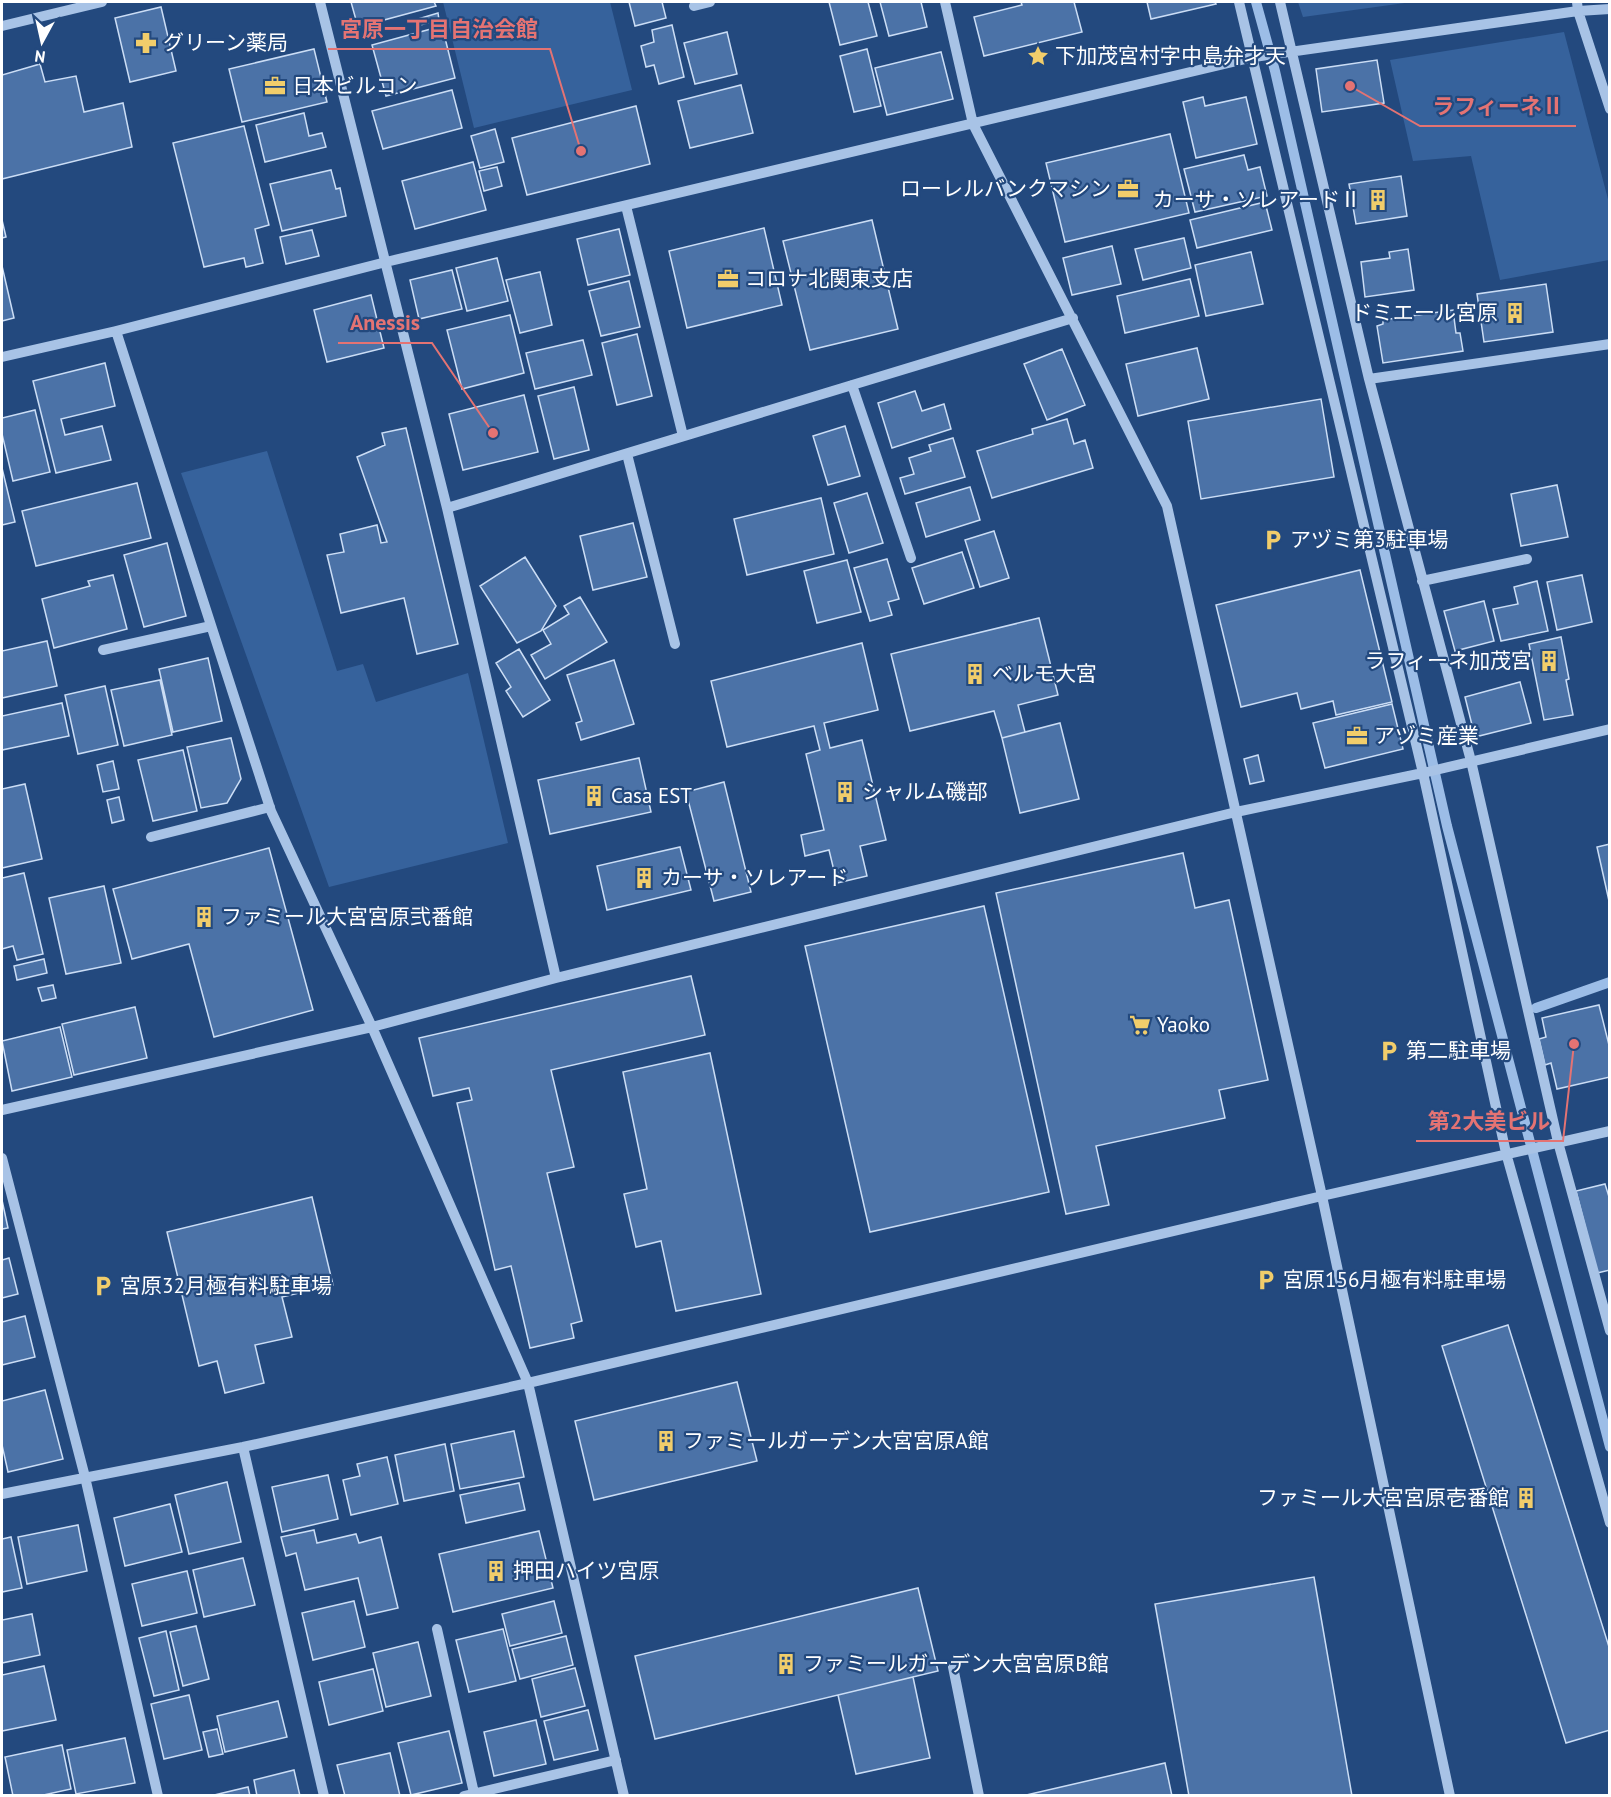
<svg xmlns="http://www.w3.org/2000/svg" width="1611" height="1797" font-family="'PT Sans','Noto Sans JP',sans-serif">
<rect width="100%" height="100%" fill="#23497e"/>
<path fill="#36629c" d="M443 2H610L632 90 474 128Z
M1298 2H1412L1303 17Z
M1564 32 1609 203V260L1500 280 1471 156 1413 161 1390 60Z
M267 451 337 671 363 664 376 702 468 673 508 843 329 887 181 473Z"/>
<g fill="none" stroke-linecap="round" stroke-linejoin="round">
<path stroke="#9cbde7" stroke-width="10" d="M1256 2 1275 71 1447 826 1610 1447
M1536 1008 1610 982"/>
</g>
<path fill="#4b72a7" stroke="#cbddf5" stroke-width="1.5" d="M351 2H434L436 6 358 27Z
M629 2H662L666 18 635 26Z
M829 2H868L877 36 840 45Z
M880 2H921L927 27 889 36Z
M1021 2H1074L1082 32 984 56 974 17 1022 5Z
M1147 2H1215L1216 4 1151 19Z
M161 7 176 71 130 82 115 18Z
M438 13 439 20 420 25 418 19Z
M672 25 684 77 659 84 654 65 646 67 641 46 654 42 652 30Z
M442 26 455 78 386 96 372 45Z
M727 32 737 74 695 84 684 43Z
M314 49 327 102 242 122 229 69Z
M867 49 881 106 854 112 840 56Z
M941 52 953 99 887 115 875 68Z
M1377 60 1384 103 1322 112 1316 69Z
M40 64 45 82 76 76 84 112 123 103 132 147 2 179V75Z
M741 85 753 133 690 148 678 101Z
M452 90 462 128 383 149 372 111Z
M1203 97 1205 106 1246 97 1257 144 1196 158 1183 102Z
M636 106 650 164 527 195 512 138Z
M304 113 309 136 322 133 326 147 265 162 256 125Z
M244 126 269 225 255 229 263 263 246 267 244 258 204 267 173 143Z
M495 129 504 162 480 168 471 136Z
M1170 134 1189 213 1065 242 1046 163Z
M1244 155 1248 170 1260 167 1267 196 1195 212 1184 169Z
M473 162 486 210 415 229 402 181Z
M497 167 502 186 484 191 479 171Z
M331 170 336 189 340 188 346 216 282 231 270 184Z
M1401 176 1407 216 1356 224 1349 184Z
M1265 202 1272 230 1197 248 1190 220Z
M2 220 6 237 2 238Z
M872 220 898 329 810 350 783 241Z
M764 228 782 305 687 328 669 251Z
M619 229 630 275 588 285 577 239Z
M312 230 319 256 286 264 280 237Z
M1184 238 1191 268 1143 280 1135 249Z
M1112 246 1121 284 1072 295 1063 258Z
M1408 249 1414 290 1365 297 1361 262 1390 258 1389 252Z
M1251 252 1263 304 1206 316 1195 265Z
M497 258 508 301 467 311 456 268Z
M2 266 14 318 2 321Z
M452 270 462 309 419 319 410 280Z
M540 272 552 325 520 333 506 280Z
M1190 279 1199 316 1125 333 1117 296Z
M629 281 640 327 601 336 589 291Z
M1546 284 1553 332 1484 342 1477 294Z
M371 295 384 348 327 362 314 310Z
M1453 310 1456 333H1460L1463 351 1383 363 1377 326 1383 324V320Z
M510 315 524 373 462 389 447 330Z
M637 334 652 396 617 405 602 343Z
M583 340 592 375 535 389 526 353Z
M1197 348 1209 399 1138 416 1126 364Z
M1062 349 1085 405 1047 420 1024 364Z
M105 363 115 406 61 419 65 435 102 426 111 460 56 473 33 381Z
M574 387 589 450 554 459 538 396Z
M915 391 922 411 944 404 951 429 892 448 878 403Z
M524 395 538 452 463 470 449 414Z
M1321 399 1334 477 1201 499 1188 421Z
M35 410 50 472 13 481 2 434V418Z
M1067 419 1074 444 1085 440 1093 468 992 498 977 451 1033 434 1032 429Z
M845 426 860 476 828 485 813 436Z
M406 428 458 644 417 654 404 598 341 613 327 555 344 552 340 534 377 525 381 543 387 542 357 457 385 445 382 433Z
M953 438 965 477 905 494 900 478 914 474 909 458 931 451 929 445Z
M2 468 15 522 2 525Z
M137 483 151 538 36 566 22 511Z
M1557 485 1568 537 1521 546 1511 494Z
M970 487 980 520 926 537 916 503Z
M867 493 883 543 849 553 834 503Z
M821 498 834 554 747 575 734 519Z
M633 523 647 577 593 590 580 536Z
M994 531 1009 578 980 587 965 540Z
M167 543 186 616 144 627 124 555Z
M962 552 974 588 924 604 912 568Z
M525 557 556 606 541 631 517 643 480 586Z
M887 559 899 599 888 602 892 615 870 621 854 568Z
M847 560 861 612 817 623 804 571Z
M1360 570 1392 702 1336 715 1333 701 1301 709 1297 693 1241 707 1216 605Z
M113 575 127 629 54 648 42 599 90 586 88 581Z
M1582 575 1592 622 1557 630 1547 582Z
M1537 581 1548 631 1501 641 1493 609 1518 604 1514 587Z
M580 597 607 642 545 679 531 655 551 644 543 630 569 614 564 606Z
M1484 601 1494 641 1455 651 1444 611Z
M1039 618 1058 695 1018 705 1025 732 1002 738 994 711 910 731 891 654Z
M1561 637 1569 679 1566 680 1573 715 1544 720 1529 644Z
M47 641 57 686 2 698V651Z
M862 643 878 710 824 723 830 748 862 740 886 840 860 846 867 876 837 883 829 850 805 856 801 835 824 830 806 754 820 750 814 726 727 747 711 681Z
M519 649 550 700 523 717 506 691 511 687 496 663Z
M208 658 222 721 173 732 159 669Z
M614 660 634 724 581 740 576 723 582 721 567 675Z
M160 680 172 735 124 746 111 690Z
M1520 682 1531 723 1475 737 1465 697Z
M105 686 118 745 78 754 65 695Z
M62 703 69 736 2 750V716Z
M1392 704 1403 749 1325 768 1313 723Z
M1060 723 1079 799 1020 813 1002 738Z
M231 738 241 779 227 803 201 808 187 747Z
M183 750 197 811 153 821 138 760Z
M1258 755 1264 781 1250 784 1244 759Z
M639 758 651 812 550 834 538 780Z
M113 761 119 789 103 792 97 765Z
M724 782 751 892 714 901 686 792Z
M25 784 42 859 2 868V789Z
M119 797 124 820 112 823 107 800Z
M1610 844V901H1609L1597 847Z
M680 847 691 890 607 910 597 866Z
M269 848 313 1010 214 1037 189 944 132 959 113 889Z
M1183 853 1195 908 1229 900 1268 1080 1219 1090 1225 1118 1096 1146 1109 1205 1066 1214 996 893Z
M24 873 43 954 17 960 13 946 2 949V878Z
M104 886 121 963 66 974 49 898Z
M984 906 1049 1192 870 1232 805 946Z
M44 959 47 973 17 980 14 966Z
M691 976 705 1035 551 1070 574 1167 547 1173 582 1321 571 1324 574 1338 530 1348 511 1266 495 1270 457 1103 472 1100 469 1088 433 1096 419 1038Z
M53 985 56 998 42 1001 38 988Z
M1599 1005 1610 1049V1077L1557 1089 1551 1063 1545 1065 1539 1039 1546 1037 1542 1018Z
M135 1007 147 1058 74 1075 62 1024Z
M60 1027 72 1077 12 1091 2 1041Z
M710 1053 761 1294 676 1311 661 1241 636 1247 624 1194 647 1189 623 1072Z
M1605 1184 1610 1200V1270L1597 1273 1576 1191Z
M312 1197 333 1285 282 1297 292 1337 255 1345 264 1383 225 1393 217 1361 199 1366 167 1232Z
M2 1200 8 1228 2 1229Z
M9 1258 18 1294 2 1298V1260Z
M25 1316 35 1357 2 1365V1322Z
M1508 1325 1610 1650V1730L1566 1743 1442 1346Z
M737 1382 757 1461 594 1500 575 1421Z
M45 1390 63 1459 8 1472 2 1445V1401Z
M514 1431 524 1477 460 1489 451 1444Z
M445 1444 454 1491 404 1501 395 1455Z
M387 1457 398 1504 351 1515 343 1480 360 1476 357 1464Z
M328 1475 338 1519 282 1532 272 1487Z
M227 1482 241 1542 189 1554 175 1495Z
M519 1483 525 1510 466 1523 460 1495Z
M170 1504 182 1552 125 1566 114 1518Z
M78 1525 87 1571 27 1584 18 1537Z
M314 1530 317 1543 356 1534 359 1543 381 1537 398 1608 367 1615 358 1578 305 1590 296 1553 286 1556 281 1537Z
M539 1531 553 1588 453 1612 439 1554Z
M11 1537 22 1588 2 1592V1539Z
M243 1558 255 1605 204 1617 193 1570Z
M187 1571 197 1613 142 1626 132 1584Z
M1314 1577 1352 1796H1189L1155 1604Z
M918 1588 938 1671 655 1739 635 1656Z
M354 1601 365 1647 313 1660 302 1613Z
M554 1601 562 1633 510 1646 502 1614Z
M32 1614 40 1655 2 1663V1620Z
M196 1626 209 1679 183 1686 170 1632Z
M503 1629 516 1681 469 1692 456 1640Z
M166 1631 179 1690 154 1696 139 1638Z
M566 1636 573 1665 520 1679 512 1649Z
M418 1642 431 1696 386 1707 373 1653Z
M44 1666 56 1720 2 1731V1675Z
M575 1668 585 1706 541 1717 532 1679Z
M373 1669 383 1711 329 1725 319 1682Z
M913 1677 930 1758 856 1774 838 1695Z
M189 1695 202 1750 164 1759 151 1704Z
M278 1701 287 1737 225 1752 217 1716Z
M588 1710 598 1750 554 1760 544 1721Z
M536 1720 546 1764 494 1776 484 1732Z
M217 1729 223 1754 209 1757 203 1732Z
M449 1731 462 1783 411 1795 398 1743Z
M125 1738 135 1783 76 1794 67 1750Z
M62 1745 71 1789 39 1796H13L5 1757Z
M390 1753 400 1796H345L337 1765Z
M1165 1763 1172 1796H1022Z
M294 1770 300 1796H257L254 1780Z
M248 1787 250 1796H210Z"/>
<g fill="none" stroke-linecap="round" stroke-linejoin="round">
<path stroke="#a8c3e6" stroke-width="10" d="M320 2 447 508 556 978
M945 2 973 124 1167 506 1322 1196 1450 1796
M1239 2 1423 773 1506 1153 1610 1523
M1280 2 1369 379 1471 761 1558 1142 1610 1331
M1577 2 1578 11 1610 109
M694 6 710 2
M2 26 102 2
M626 206 683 436
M116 331 271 811 372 1027 528 1383 624 1796
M2 357 116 331 386 262 1254 57 1578 11 1610 9
M1369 379 1610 344
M852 385 911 558
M627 454 675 644
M447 508 1073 318
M1422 581 1527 559
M103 650 211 626
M151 837 270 807
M2 1110 372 1027 556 978 1236 812 1423 773 1610 729
M2 1158 85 1477 158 1796
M243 1447 324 1796
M2 1494 243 1447 528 1383 1322 1196 1610 1131
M437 1629 474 1793
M953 1667 979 1796
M464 1796 616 1760"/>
</g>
<defs>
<symbol id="pharmacy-bare" viewBox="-9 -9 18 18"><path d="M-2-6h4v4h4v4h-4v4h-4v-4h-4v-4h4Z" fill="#f1cd6b" stroke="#23497e" stroke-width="2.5" paint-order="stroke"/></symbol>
<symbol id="sight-bare" viewBox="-9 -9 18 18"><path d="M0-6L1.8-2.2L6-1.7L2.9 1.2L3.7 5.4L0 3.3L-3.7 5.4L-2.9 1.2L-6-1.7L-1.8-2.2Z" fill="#f1cd6b" stroke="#23497e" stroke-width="2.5" paint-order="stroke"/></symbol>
<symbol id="office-bare" viewBox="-9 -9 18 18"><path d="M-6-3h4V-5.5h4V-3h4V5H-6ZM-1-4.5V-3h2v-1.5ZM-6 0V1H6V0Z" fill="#f1cd6b" stroke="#23497e" stroke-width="2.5" paint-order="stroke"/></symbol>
<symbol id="building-bare" viewBox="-9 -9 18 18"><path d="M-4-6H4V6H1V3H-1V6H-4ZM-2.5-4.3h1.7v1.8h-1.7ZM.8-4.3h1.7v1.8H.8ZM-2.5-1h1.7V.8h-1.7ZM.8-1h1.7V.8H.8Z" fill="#f1cd6b" stroke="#23497e" stroke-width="2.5" paint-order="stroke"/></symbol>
<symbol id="parking-bare" viewBox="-9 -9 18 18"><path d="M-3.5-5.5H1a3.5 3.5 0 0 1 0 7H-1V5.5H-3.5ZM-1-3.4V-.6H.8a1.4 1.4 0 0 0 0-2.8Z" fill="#f1cd6b" stroke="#23497e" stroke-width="2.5" paint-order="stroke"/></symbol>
<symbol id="supermarket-bare" viewBox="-9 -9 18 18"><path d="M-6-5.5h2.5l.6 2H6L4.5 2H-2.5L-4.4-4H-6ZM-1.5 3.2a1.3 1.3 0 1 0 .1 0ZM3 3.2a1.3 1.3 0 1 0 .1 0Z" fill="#f1cd6b" stroke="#23497e" stroke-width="2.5" paint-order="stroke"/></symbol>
</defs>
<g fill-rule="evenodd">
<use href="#pharmacy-bare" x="131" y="28" width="30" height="30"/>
<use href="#sight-bare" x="1023" y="41" width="30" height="30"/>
<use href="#office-bare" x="260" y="71" width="30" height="30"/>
<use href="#office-bare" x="1113" y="174" width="30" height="30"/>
<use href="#building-bare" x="1363" y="185" width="30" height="30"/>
<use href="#office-bare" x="713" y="264" width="30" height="30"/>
<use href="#building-bare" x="1500" y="298" width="30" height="30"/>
<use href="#parking-bare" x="1258" y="525" width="30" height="30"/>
<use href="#building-bare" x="1534" y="646" width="30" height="30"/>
<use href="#building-bare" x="960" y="659" width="30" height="30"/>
<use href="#office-bare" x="1342" y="721" width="30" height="30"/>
<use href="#building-bare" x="830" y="777" width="30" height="30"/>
<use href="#building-bare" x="579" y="781" width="30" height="30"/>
<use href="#building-bare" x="629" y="863" width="30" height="30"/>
<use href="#building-bare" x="189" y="902" width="30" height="30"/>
<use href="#supermarket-bare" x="1125" y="1010" width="30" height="30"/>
<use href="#parking-bare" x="1374" y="1036" width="30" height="30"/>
<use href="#parking-bare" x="1251" y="1265" width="30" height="30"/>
<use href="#parking-bare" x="88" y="1271" width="30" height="30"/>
<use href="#building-bare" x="651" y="1426" width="30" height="30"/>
<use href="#building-bare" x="1511" y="1483" width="30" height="30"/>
<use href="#building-bare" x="481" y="1556" width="30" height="30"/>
<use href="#building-bare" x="771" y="1649" width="30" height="30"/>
</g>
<g text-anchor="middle" stroke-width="4.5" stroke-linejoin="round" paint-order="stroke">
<g font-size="21" fill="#fff" stroke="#23497e" text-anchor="start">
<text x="163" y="50">グリーン薬局</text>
<text x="1055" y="63">下加茂宮村字中島弁才天</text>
<text x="292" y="93">日本ビルコン</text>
<text x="1111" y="196" text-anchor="end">ローレルバンクマシン</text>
<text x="1361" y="207" text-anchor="end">カーサ・ソレアードⅡ</text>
<text x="745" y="286">コロナ北関東支店</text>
<text x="1498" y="320" text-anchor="end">ドミエール宮原</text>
<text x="1290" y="547">アヅミ第3駐車場</text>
<text x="1532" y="668" text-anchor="end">ラフィーネ加茂宮</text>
<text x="992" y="681">ベルモ大宮</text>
<text x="1374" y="743">アヅミ産業</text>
<text x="862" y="799">シャルム磯部</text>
<text x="611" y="803">Casa EST</text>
<text x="661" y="885">カーサ・ソレアード</text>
<text x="221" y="924">ファミール大宮宮原弐番館</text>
<text x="1157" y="1032">Yaoko</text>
<text x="1406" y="1058">第二駐車場</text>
<text x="1283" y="1287">宮原156月極有料駐車場</text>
<text x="120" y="1293">宮原32月極有料駐車場</text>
<text x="683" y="1448">ファミールガーデン大宮宮原A館</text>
<text x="1509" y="1505" text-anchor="end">ファミール大宮宮原壱番館</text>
<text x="513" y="1578">押田ハイツ宮原</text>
<text x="803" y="1671">ファミールガーデン大宮宮原B館</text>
</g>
</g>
<path fill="none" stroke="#e47373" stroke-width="2" d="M581 151L550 49H328M1350 86L1420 126H1576M493 433L432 343H338M1574 1044L1563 1141H1416"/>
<g fill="#e47373" stroke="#23497e" stroke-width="2">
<circle cx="581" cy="151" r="6"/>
<circle cx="1350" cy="86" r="6"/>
<circle cx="493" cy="433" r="6"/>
<circle cx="1574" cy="1044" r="6"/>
</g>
<g font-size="22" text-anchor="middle" font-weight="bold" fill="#e47373" stroke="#23497e" stroke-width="4.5" stroke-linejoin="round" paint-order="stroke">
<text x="439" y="37">宮原一丁目自治会館</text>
<text x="1498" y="114">ラフィーネⅡ</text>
<text x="385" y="330">Anessis</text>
<text x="1489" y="1129">第2大美ビル</text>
</g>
<rect width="1611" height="1797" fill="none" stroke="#ffffff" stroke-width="6"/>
<g transform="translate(42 42) rotate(188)" stroke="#23497e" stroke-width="4.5" paint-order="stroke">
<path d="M0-4.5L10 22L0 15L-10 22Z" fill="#ffffff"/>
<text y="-9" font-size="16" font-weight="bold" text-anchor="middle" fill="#ffffff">N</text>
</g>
</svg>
